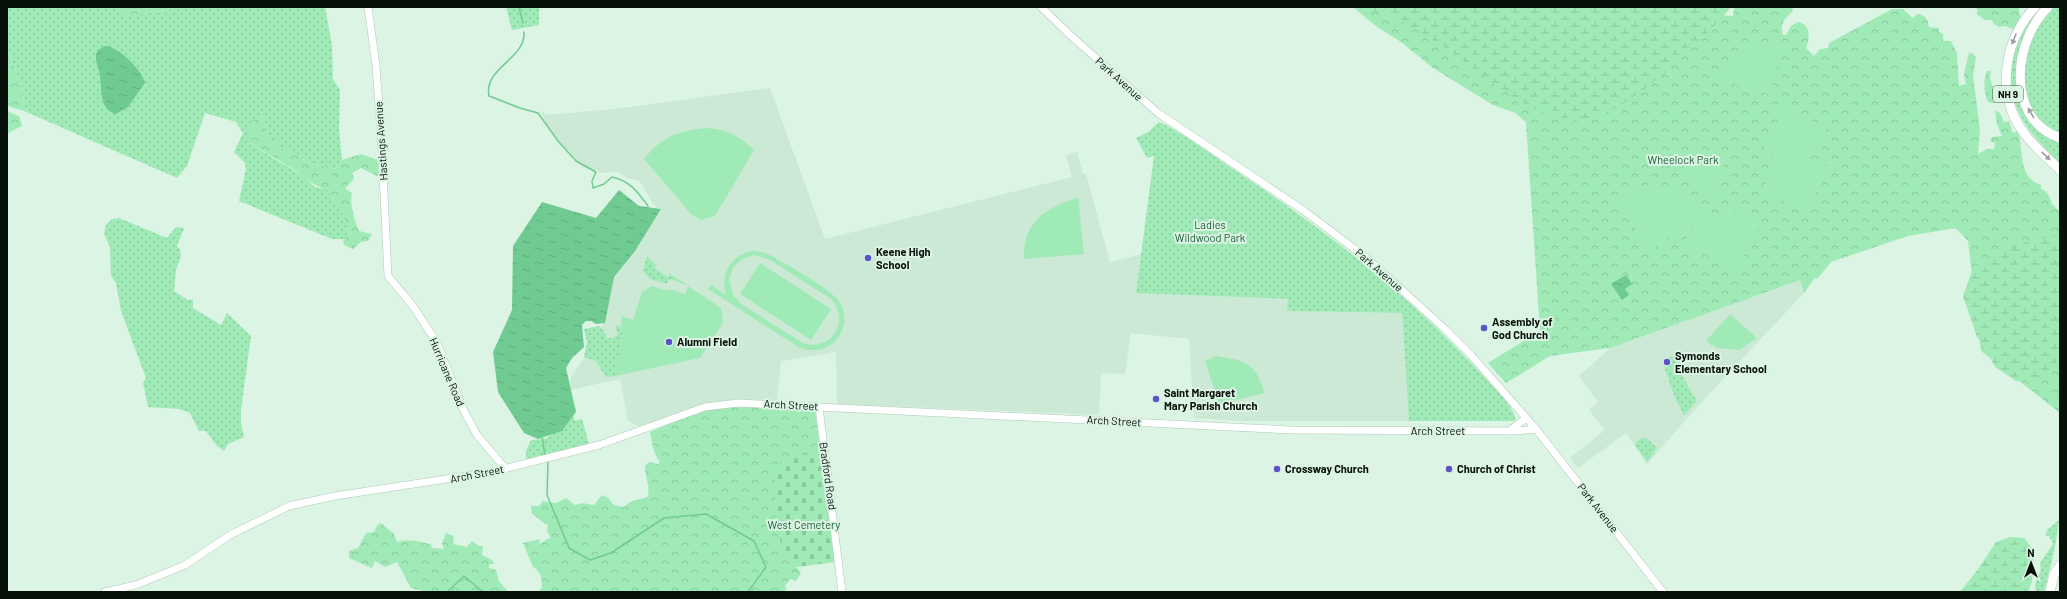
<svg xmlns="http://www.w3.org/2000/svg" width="2067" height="599" font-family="Barlow,sans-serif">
<defs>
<pattern id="grass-dots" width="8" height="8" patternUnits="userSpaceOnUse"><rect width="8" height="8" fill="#a0eab8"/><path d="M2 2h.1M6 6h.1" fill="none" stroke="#88c89d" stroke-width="1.8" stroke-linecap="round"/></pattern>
<pattern id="forest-crowns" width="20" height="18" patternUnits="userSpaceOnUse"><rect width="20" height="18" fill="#a0eab8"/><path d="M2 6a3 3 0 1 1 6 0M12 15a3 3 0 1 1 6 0" fill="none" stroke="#88c89d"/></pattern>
<pattern id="wetland-marsh" width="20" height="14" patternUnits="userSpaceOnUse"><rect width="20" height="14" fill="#a0eab8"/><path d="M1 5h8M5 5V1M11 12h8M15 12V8" fill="none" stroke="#88c89d"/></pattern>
<pattern id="cemetery-stones" width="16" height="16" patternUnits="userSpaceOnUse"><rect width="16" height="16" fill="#a0eab8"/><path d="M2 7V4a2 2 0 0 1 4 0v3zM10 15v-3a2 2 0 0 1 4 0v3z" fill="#88c89d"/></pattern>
<pattern id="water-ripples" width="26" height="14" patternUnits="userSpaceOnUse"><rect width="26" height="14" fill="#70cb92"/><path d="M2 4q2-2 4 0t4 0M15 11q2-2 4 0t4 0" fill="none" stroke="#60ad7d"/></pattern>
</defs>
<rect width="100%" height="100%" fill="#dcf4e3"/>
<path fill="#cbe9d4" d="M770 88 825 239 1072 177 1066 155 1077 152 1083 174H1086L1110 262 1142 254 1136 293 1288 299V311L1402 313 1409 421H1243L1194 418 1189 339 1131 333 1125 374 1101 373 1099 415 837 404 836 352 781 361 777 400 739 399 712 402 690 408 641 427 628 421 620 379 570 390V379L592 346 605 319 611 278 641 235 659 214V209L653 204 642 184 637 180 627 178 618 172 600 173 597 170 587 169 581 166 554 136 546 123 541 110 546 115 615 109Z
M1800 280 1804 293 1698 406 1647 464 1626 433 1578 468 1570 458 1605 430 1589 410 1598 402 1579 376 1610 348Z"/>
<path fill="url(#grass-dots)" d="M7 7H113L119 13 130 15 189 7H325L332 45 333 79 340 90 339 129 342 160 335 169 307 162 296 154 281 148 277 139 268 135 261 112 249 143 303 176 315 187 328 190 342 213 350 234 343 239H332L239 201 246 169 245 163 234 152 243 133 236 122 205 113 187 166 177 178 24 111 23 89 7 49Z
M506 7H539V25L512 30Z
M2037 7H2045L2021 53 2025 108 2060 139V164C2034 137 2012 117 2010 77 2010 68 2010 55 2014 47 2020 33 2030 20 2037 7Z
M2052 7H2060V132C2006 115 2022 38 2052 7Z
M1159 122C1181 131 1212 155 1233 169 1326 230 1413 298 1487 380 1494 388 1518 411 1515 421H1409L1402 313 1287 311 1288 299 1136 293 1154 156 1147 158 1136 138 1148 132Z
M119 218 167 238 176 227 184 228 177 246 180 250 181 256 176 270 174 291 188 300 193 299V308L221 325 227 313 251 336 241 410V424L244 437 228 444 224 451 216 445 206 431H199L190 413 179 409 148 407 143 383 146 378 121 311 116 283 111 276 110 247 104 234 106 225 112 219Z
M647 256 656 265 654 268 668 277 670 274 687 285 669 279 667 284 650 279 643 271Z
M615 325 620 326V331L623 332 615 376 606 377 596 361 584 357 587 342 584 329 599 326 604 331 607 338H613L618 334Z
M1686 352 1689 357 1684 365 1678 369 1697 401 1684 415 1676 400 1662 361 1679 353Z
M573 415 575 421 582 419 589 444 526 459V451L531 440 545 439 566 425Z
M1646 438 1657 448 1647 462 1634 444 1640 439Z
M2060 496C2060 532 2053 557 2044 592H2036C2033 584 2038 577 2041 570L2040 563 2053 544 2049 536H2046L2047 530 2059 520Z"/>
<path fill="url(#forest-crowns)" d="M113 7H189L130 15 119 13Z
M1353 7H1714L1718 15 1733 16 1734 8 1739 7H1792L1793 11C1785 18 1779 24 1783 35H1786L1791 26 1798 22C1811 25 1810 37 1806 48L1814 56 1820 49 1828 48 1829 43 1892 9H1903L1913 18 1918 14C1925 15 1928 19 1929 27L1939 28V32L1943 34V41H1951L1957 53 1959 86 1966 84 1964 74 1969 53H1972L1976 57 1973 75 1980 130 1978 154 1987 149H1994L1995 143 1990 141 1992 137 2002 136 1997 124 1995 110 2000 113 2004 122 2009 121 2013 133 2018 131C2024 149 2017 177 2041 185V189C2047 190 2051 199 2052 204L2060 212V413L1981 351 1968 241 1956 228 1908 236 1831 262 1817 279 1815 278 1804 293 1800 280 1610 348 1550 356 1506 383 1488 363 1540 331 1526 122 1515 113 1493 105 1433 68 1401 42 1377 27Z
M1974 7H2020L2019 9 2021 20 2014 29 2005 26 1999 27 1993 23 1992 20H1985L1977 14 1978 10Z
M7 49 23 89 24 111 7 106Z
M1987 71H1991L1990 79 1997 98 1995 103 1988 102C1984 94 1983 79 1987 71Z
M7 111 19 116 22 126 8 133Z
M261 112 268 135 277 139 281 148 296 154 307 162 335 169 342 160 361 154 378 160 379 177 361 168 352 173 354 179 345 188 352 193C349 204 355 221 359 231L372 234 368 241 361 242 353 249 344 245 343 239 350 234 342 213 328 190C313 186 309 180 296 171 280 161 265 152 249 143 251 138 249 135 249 130 250 123 257 117 261 112Z
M757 407 815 409 821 454 790 457C785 487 773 523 784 552 788 562 796 565 801 573L796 581 790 579 785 586 787 592H538L542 587C542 579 541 571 533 567L523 543 540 539 539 544 551 537 547 532 548 525C541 523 539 517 532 514L531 506H539L543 501 556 503 566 498 575 505 582 503 594 505 602 495 608 498 614 505 624 507C636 496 639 502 648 496 650 484 645 478 645 466L649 462 658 464 660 462C653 453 652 443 650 432L694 414 718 408Z
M381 523 394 534 397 542C409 539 420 541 432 545L431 548 444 549 442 543 446 533 453 536 454 540 453 544 467 547 472 541 479 546H483L482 555 492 560 494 564H489V568L496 570 499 581 508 592H428L411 588 397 562 385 567 375 561 372 568 349 558V551L358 548 366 533 374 532 377 526Z"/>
<path fill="url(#wetland-marsh)" d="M1365 7H1731C1701 44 1620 123 1570 122 1564 121 1558 118 1552 116 1498 97 1460 52 1410 26 1396 19 1380 13 1365 7Z
M2054 236 2060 237V359L2036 382 2016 381 1995 367 1985 348 1977 337 1963 296 1973 268 2030 240Z
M2010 537 2024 538 2034 551 2032 581 2028 592H1960L1979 568 1996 542Z"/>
<path fill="url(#cemetery-stones)" d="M821 454 835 562 797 567C795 566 793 566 791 565 777 553 770 482 778 466 786 453 808 455 821 454Z"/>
<path fill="#a0eab8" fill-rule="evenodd" d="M1766 44 1781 46 1771 95 1719 80C1727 54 1739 45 1766 44Z
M1784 107 1826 129 1828 133C1812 159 1789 166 1761 154Z
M706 128C729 130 737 135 754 150L715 216 701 220 691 214 644 159C662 136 678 131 706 128Z
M1708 157 1724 166 1716 202C1697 197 1687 181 1682 164Z
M1802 160 1817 161 1831 168 1804 210 1761 192C1770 173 1780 163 1802 160Z
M1643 185C1649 186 1656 185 1662 187 1675 189 1701 203 1699 217L1648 252 1618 195 1624 190Z
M1078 197 1084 254 1024 259C1023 221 1045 209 1078 197Z
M1737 210 1749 212 1763 218 1737 271 1683 244C1697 220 1708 212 1737 210Z
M754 251 763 252 772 256C789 266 824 285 836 298 848 310 847 330 834 342 825 351 812 352 800 348L708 289 711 285 726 295C720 273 731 254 754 251ZM754 255 770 260 831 299C851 321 831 352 803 343L741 304 733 295 729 279 733 268 742 259Z
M760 263 831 309 811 340 740 294Z
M652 286 668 291 669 289 685 294 688 286 721 308 723 321 721 326 700 358 615 376 623 332 620 331 622 316 633 320 642 292Z
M1730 314 1757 338 1740 350 1717 348 1706 341Z
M1216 356C1247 361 1254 362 1265 393L1219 404 1205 361Z"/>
<path fill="url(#water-ripples)" d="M105 46C117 45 143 71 145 83L128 107 116 114C99 110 102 89 100 76 100 69 95 63 96 55 97 50 101 48 105 46Z
M619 190 639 206 661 209 635 251 614 277 605 323 596 324 591 321H586L582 325 584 347 572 358 566 368 576 412 562 431 538 439 524 433 498 392 493 352 512 310 513 246 542 202 596 218Z
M1626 275 1632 284 1625 289 1629 295 1622 300 1611 284Z"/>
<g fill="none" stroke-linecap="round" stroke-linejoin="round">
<path stroke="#70cb92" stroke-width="1.5" d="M519 7 523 23
M524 32C526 59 483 68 489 96L520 108 538 113 558 141 576 161 596 172 592 181 593 188 604 184 612 177C630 181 637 191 648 206L647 209
M542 436 545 456
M548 461 547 495 569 548 590 560 611 553 664 518 706 514 754 541 766 567 748 592
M447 592 464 576 483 592"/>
<defs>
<path id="secondary" d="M368 7 376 66 381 133 388 276 413 306 437 343 464 411 477 435 505 468
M1041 7 1070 35 1158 113 1303 210 1368 259 1446 330 1471 355 1536 429 1663 592
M819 407 842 592
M1509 431 1526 418
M105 592 136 585 185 565 230 535 289 506 335 496 492 472 599 445 705 407 738 403 1290 430 1516 431 1536 429"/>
<path id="highway" d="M2035 7C2002 43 1995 98 2027 137 2037 149 2049 159 2060 170
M2048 7C2013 41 2005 119 2060 138
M2050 592 2054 574 2060 566"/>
</defs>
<use href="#secondary" stroke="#b1c8b8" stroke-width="8"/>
<use href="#highway" stroke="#b1c8b8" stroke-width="10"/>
<use href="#secondary" stroke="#fff" stroke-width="7"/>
<use href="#highway" stroke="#fff" stroke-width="9"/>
</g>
<defs><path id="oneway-solid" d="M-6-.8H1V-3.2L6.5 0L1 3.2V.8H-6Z"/></defs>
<g fill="#9c9f9d">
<use href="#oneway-solid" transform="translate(2014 39) rotate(112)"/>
<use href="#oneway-solid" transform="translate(2031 113) rotate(-120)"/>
<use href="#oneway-solid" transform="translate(2046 156) rotate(44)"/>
</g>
<g fill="#5c53cb" stroke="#dcf4e3" stroke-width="1.5">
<circle cx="868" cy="258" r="4"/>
<circle cx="1484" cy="328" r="4"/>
<circle cx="669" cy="342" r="4"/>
<circle cx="1667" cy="362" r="4"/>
<circle cx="1156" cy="399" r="4"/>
<circle cx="1277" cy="469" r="4"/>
<circle cx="1449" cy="469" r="4"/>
</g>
<g text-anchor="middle" stroke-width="4" stroke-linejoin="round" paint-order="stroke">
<rect fill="#dcf4e3" stroke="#48544b" stroke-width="1" x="1993" y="86" width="30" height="16" rx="3"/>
<g font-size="10" font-weight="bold" fill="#08100a">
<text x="2008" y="98">NH 9</text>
</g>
<g font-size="11" fill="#08100a" stroke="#dcf4e3">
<text transform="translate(1119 79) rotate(42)" y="4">Park Avenue</text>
<text transform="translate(381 141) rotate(-94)" y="4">Hastings Avenue</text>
<text transform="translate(1379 270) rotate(41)" y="4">Park Avenue</text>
<text transform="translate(447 372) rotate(67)" y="4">Hurricane Road</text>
<text transform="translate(791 405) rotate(3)" y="4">Arch Street</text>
<text transform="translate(1114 421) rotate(3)" y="4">Arch Street</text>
<text x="1438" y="435">Arch Street</text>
<text transform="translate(477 474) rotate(-11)" y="4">Arch Street</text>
<text transform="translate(828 476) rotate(82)" y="4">Bradford Road</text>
<text transform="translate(1598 508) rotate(52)" y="4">Park Avenue</text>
</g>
<g font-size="11" fill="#1b5d38" stroke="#dcf4e3">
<text x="1683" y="164">Wheelock Park</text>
<text x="1210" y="229">Ladies<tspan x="1210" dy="13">Wildwood Park</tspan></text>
<text x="804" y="529">West Cemetery</text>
</g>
<g font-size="11" font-weight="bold" fill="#08100a" stroke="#dcf4e3" text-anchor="start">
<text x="876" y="256">Keene High<tspan x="876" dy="13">School</tspan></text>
<text x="1492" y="326">Assembly of<tspan x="1492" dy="13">God Church</tspan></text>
<text x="677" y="346">Alumni Field</text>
<text x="1675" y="360">Symonds<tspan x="1675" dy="13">Elementary School</tspan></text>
<text x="1164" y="397">Saint Margaret<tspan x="1164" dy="13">Mary Parish Church</tspan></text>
<text x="1285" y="473">Crossway Church</text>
<text x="1457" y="473">Church of Christ</text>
</g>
</g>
<rect width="2067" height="599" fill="none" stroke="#08100a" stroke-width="16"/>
<g transform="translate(2031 563)" stroke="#dcf4e3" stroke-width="3" paint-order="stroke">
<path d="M0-3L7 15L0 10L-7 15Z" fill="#08100a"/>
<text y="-6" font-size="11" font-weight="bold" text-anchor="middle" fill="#08100a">N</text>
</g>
</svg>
